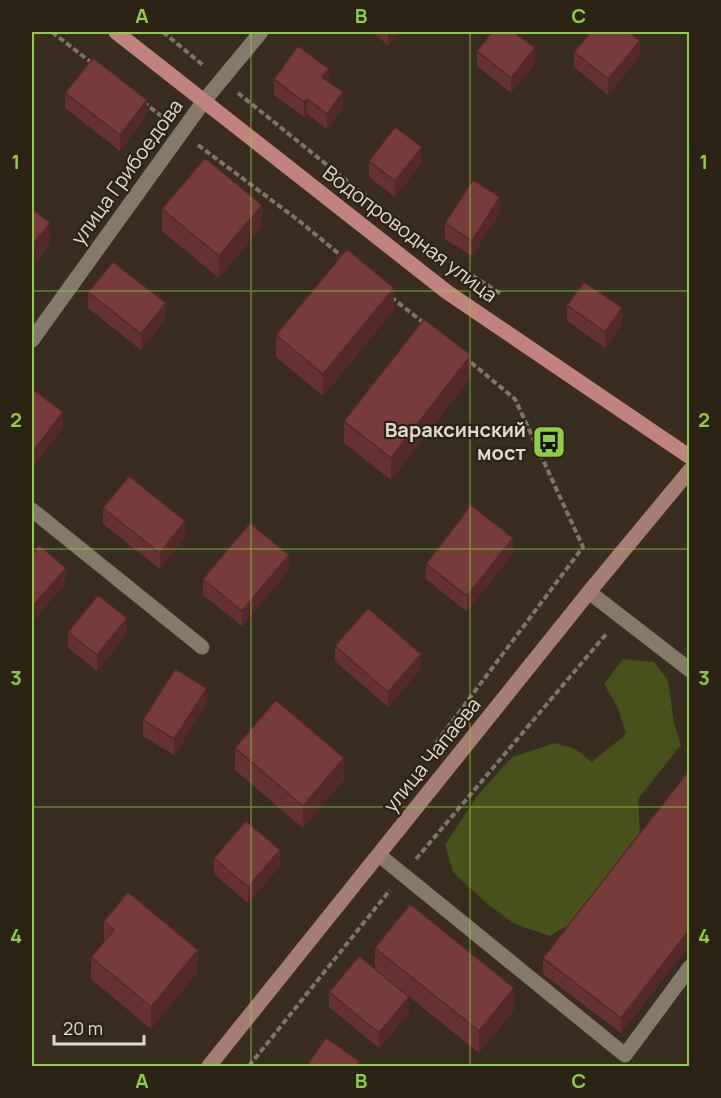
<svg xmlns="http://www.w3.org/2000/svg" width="721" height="1098" font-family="Manrope,sans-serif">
<rect width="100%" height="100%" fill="#382d1f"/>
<path fill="#48501b" d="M623 659 654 662 668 680 674 723 681 745 638 799 640 835 572 923 550 936 515 924 486 903 453 872 445 845 477 796 512 757 555 743 575 749 592 762 626 734 618 708 604 684Z"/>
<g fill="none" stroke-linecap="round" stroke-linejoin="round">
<path stroke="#7e7569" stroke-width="4" stroke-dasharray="6 3" stroke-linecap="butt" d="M52 32 92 63
M163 32 204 66
M238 93 379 207
M143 102 164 118
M198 145 298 220 344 258
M442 256 501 294
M391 297 425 324
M436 743 583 547 515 399 468 360
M416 859 607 633
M249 1066 390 890"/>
<path stroke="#857969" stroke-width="15" d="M589 592 690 670
M379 855 625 1055 690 967"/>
<path stroke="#857969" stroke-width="15" d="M32 340 204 101 261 32
M32 510 202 647"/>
<path stroke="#a47e73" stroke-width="15" d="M209 1066 589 592 690 470"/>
<path stroke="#c2827d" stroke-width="15" d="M116 32 447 292 690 457"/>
</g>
<path fill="#663332" d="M371 32H399L388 45Z
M477 51 535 64 511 93 477 66Z
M574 52 640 56 608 95 574 67Z
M274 79 329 82 343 108 327 129 307 114 304 117 274 95Z
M65 93 147 115 120 151 65 108Z
M369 161 422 162 395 197 369 177Z
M162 209 262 227 219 278 162 231Z
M500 213 472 256 445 239V223Z
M690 239V257L688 256V241Z
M88 292 166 319 141 350 88 308Z
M567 305 622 324 605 348 567 321Z
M394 310 323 396 276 357V335Z
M471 377 391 480 344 443V421Z
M32 389 63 427 35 464 32 462Z
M103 508 185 536 160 569 103 524Z
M513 553 467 612 426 579V564Z
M289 570 242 626 203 595V579Z
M68 632 127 634 97 671 68 648Z
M335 646 421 669 388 707 335 661Z
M207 704 174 755 143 736V720Z
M235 748 344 780 303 828 235 770Z
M690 769V945L621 1033 543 974V958Z
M214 858 280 866 248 903 214 874Z
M104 921 198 972 151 1029 91 979V957L104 942Z
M375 948 514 1010 479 1053 386 978 409 1013 379 1048 329 1007V992L375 970Z"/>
<path fill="#532929" d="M388 32H399L388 45Z
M640 41V56L608 95V79Z
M535 48V64L511 93V78Z
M329 69V84L322 77Z
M343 92V108L327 129V114Z
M307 99V114L304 117V102Z
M147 100V115L120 151V135Z
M422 147V162L395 197V181Z
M500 197V213L472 256V241Z
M262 205V227L219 278V256Z
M50 223V245L32 268V246Z
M394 288V310L323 396V374Z
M166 303V319L141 350V334Z
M622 308V324L605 348V332Z
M471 355V377L391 480V458Z
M63 412V427L35 464V449Z
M185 521V536L160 569V553Z
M513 538V553L467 612V596Z
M289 555V570L242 626V611Z
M66 568V583L32 623V607Z
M127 618V634L97 671V655Z
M421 654V669L388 707V692Z
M207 688V704L174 755V739Z
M344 758V780L303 828V806Z
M280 850V866L248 903V887Z
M690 929V945L621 1033V1018Z
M198 950V972L151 1029V1007Z
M514 988V1010L479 1053V1031Z
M409 997V1013L379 1048V1033Z"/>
<path fill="#773b3a" stroke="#532929" stroke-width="1.5" d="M492 32H513L535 48 511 78 477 51Z
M591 32H629L640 41 608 79 574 52Z
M298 46 329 69 322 77 343 92 327 114 307 99 304 102 274 79Z
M93 58 147 100 120 135 65 93Z
M395 127 422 147 395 181 369 161Z
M205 158 262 205 219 256 162 209Z
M473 180 500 197 472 241 445 223Z
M32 209 50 223 32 246Z
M347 249 394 288 323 374 276 335Z
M113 262 166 303 141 334 88 292Z
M584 282 622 308 605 332 567 305Z
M424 319 471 355 391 458 344 421Z
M32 389 63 412 35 449 32 446Z
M129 476 185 521 160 553 103 508Z
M471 505 513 538 467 596 426 564Z
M250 523 289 555 242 611 203 579Z
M39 545 66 568 32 607V554Z
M98 595 127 618 97 655 68 632Z
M368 608 421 654 388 692 335 646Z
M175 669 207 688 174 739 143 720Z
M276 700 344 758 303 806 235 748Z
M690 769V929L621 1018 543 958Z
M246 821 280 850 248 887 214 858Z
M128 892 198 950 151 1007 91 957 114 930 104 921Z
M410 904 514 988 479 1031 375 948Z
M359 956 409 997 379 1033 329 992Z
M326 1038 359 1061 356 1066H306Z"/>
<path fill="none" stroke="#8ece43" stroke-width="1.5" stroke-opacity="0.55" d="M251 32V1066M470 32V1066M32 291H690M32 549H690M32 807H690"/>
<defs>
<symbol id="bus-square" viewBox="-11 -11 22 22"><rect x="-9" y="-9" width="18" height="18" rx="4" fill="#8ece43" stroke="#2d2315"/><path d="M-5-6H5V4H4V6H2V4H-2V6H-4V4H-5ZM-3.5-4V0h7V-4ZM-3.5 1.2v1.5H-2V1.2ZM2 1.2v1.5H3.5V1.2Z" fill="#111"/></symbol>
</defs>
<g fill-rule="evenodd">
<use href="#bus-square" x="530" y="423" width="38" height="38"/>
</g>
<g text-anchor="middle" stroke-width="4.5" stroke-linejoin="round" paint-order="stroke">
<g font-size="20" fill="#e0d9d0" stroke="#2d2315">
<text transform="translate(127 172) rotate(-54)" y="7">улица Грибоедова</text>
<text transform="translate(410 234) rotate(37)" y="7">Водопроводная улица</text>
<text transform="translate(432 755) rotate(-51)" y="7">улица Чапаева</text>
</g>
<g font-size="20" font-weight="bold" fill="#e0d9d0" stroke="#2d2315" text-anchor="end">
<text x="526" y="437">Вараксинский<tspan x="526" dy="23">мост</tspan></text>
</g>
</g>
<rect width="721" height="1098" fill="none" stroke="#2d2315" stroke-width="66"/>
<path d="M54 1035v9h90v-9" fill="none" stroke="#e0d9d0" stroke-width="3"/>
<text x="63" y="1035" font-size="18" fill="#e0d9d0" stroke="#2d2315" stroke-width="4.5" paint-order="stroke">20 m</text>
<rect x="33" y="33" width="655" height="1032" fill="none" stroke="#8ece43" stroke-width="2"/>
<g font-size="20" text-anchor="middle" font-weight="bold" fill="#8ece43">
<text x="142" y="23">A</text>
<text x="361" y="23">B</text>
<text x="579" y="23">C</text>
<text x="16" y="169">1</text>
<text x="704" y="169">1</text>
<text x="16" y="427">2</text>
<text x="704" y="427">2</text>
<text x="16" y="685">3</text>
<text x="704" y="685">3</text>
<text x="16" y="943">4</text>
<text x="704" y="943">4</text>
<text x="142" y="1088">A</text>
<text x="361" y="1088">B</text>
<text x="579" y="1088">C</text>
</g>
</svg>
